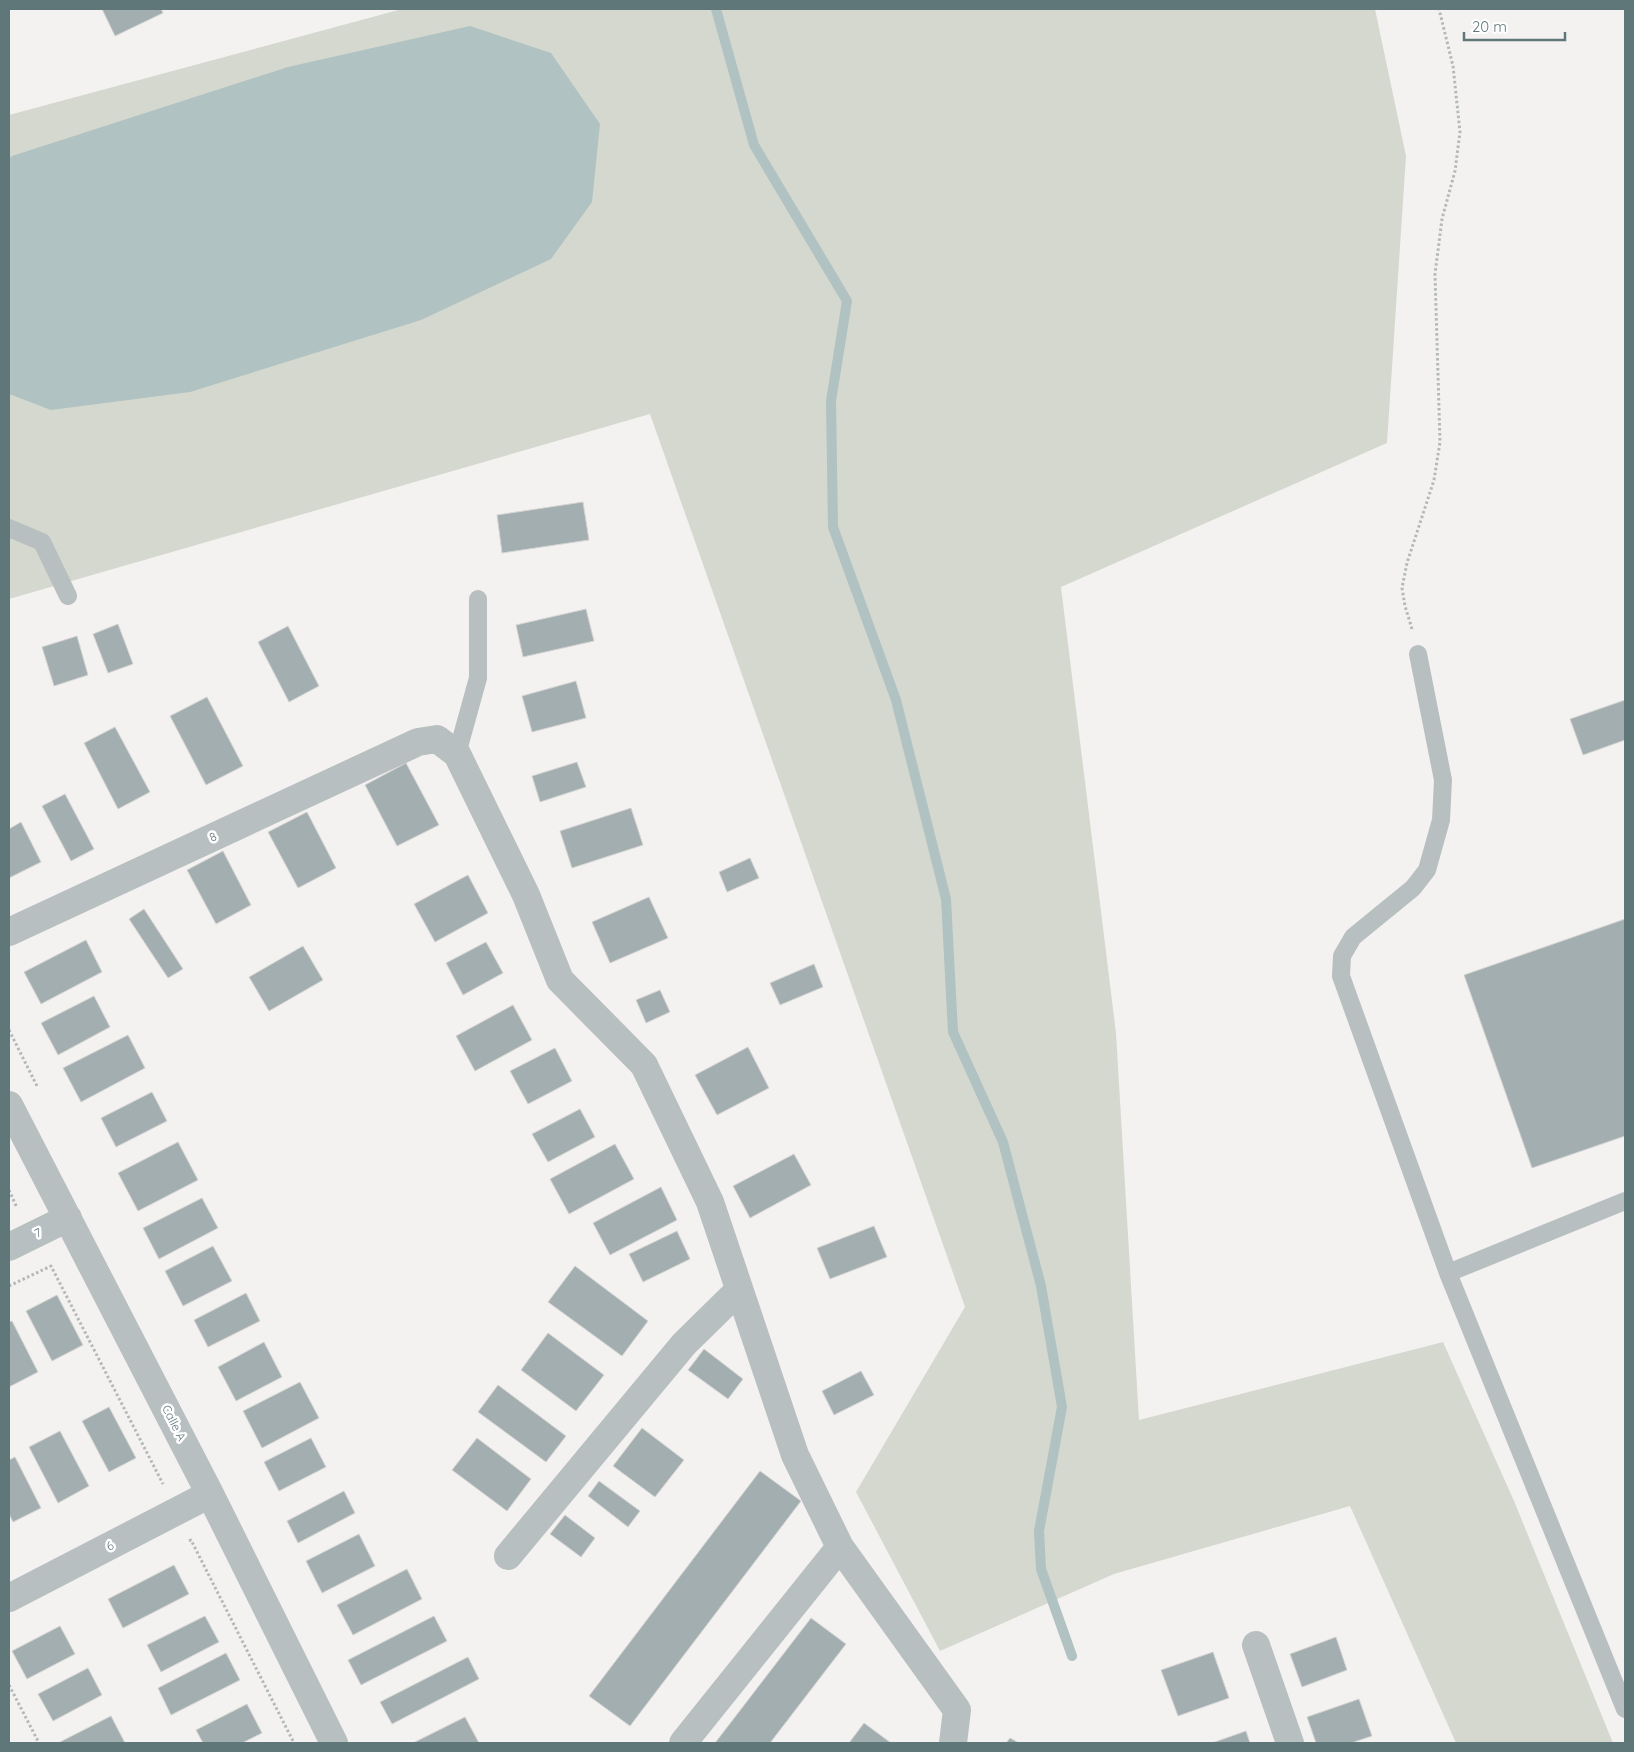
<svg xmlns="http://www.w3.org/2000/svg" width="1634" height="1752" font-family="Quicksand,sans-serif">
<rect width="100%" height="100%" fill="#f4f2f0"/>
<path fill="#d5d8cf" d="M402 9H1375L1406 156 1387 443 1061 587 1116 1033 1139 1420 1443 1342 1514 1501 1613 1743H1456L1350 1506 1114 1574 940 1651 856 1492 965 1307 650 414 9 599V115Z"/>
<path fill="#b0c2c1" d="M470 26 551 53 600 124 592 202 551 259 421 320 190 392 51 410 9 394V159L12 156 288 67Z"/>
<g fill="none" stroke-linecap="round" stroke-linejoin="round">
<path stroke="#b0c2c1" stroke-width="10" d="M716 9 754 145 847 301 831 401 833 527 896 700 946 899 953 1032 1003 1142 1041 1286 1062 1407 1039 1531 1041 1569 1072 1656"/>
</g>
<path fill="#a2aeaf" stroke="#d5d4d3" d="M102 9H161L163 13 115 36Z
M583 502 589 540 502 553 497 515Z
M586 609 594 641 523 657 516 625Z
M118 624 133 664 108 673 93 634Z
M288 626 319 686 289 702 258 642Z
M77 636 88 675 54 686 42 647Z
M576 681 586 718 532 732 522 696Z
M207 697 243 766 206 785 170 716Z
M1625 700V740L1583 755 1570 719Z
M115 727 150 792 118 809 84 743Z
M577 762 586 787 540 802 532 776Z
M406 763 439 825 397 846 365 785Z
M65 794 94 849 71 861 42 806Z
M631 808 643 845 572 868 560 831Z
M307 812 336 868 298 888 268 832Z
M21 822 41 862 9 878V829Z
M223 851 251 905 216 924 187 870Z
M750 858 759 878 727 892 719 872Z
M468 875 488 913 435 942 414 904Z
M649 897 668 938 610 963 592 922Z
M144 909 183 969 168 978 129 919Z
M1625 919V1136L1532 1168 1464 975Z
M86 940 102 972 41 1004 24 972Z
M486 942 503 973 463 995 446 963Z
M303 946 323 980 269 1011 249 977Z
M814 964 823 987 780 1005 770 983Z
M660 990 670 1012 646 1023 636 1000Z
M94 996 110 1027 58 1055 41 1023Z
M513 1005 532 1040 475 1071 456 1036Z
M128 1035 145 1068 81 1102 63 1068Z
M748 1047 769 1088 717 1115 695 1075Z
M555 1048 572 1081 528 1104 510 1071Z
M152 1092 167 1121 116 1147 101 1118Z
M580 1109 595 1137 548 1162 532 1134Z
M178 1142 198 1180 138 1211 118 1173Z
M615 1144 634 1179 569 1214 550 1179Z
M794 1154 811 1185 750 1218 733 1186Z
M661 1187 677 1220 610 1255 593 1223Z
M202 1198 218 1228 159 1259 143 1228Z
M874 1226 887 1257 830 1279 817 1248Z
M677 1231 690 1259 643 1282 629 1254Z
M213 1246 232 1281 183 1306 165 1271Z
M575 1266 648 1321 622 1356 548 1302Z
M246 1293 260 1321 208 1347 194 1320Z
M57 1295 83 1345 52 1361 26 1311Z
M12 1321 38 1372 9 1387V1322Z
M548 1333 604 1375 576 1411 521 1370Z
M264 1342 282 1377 236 1401 218 1367Z
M704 1349 743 1379 728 1399 688 1370Z
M861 1371 874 1395 834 1415 822 1391Z
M300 1382 319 1418 262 1448 243 1411Z
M498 1385 566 1436 546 1462 478 1412Z
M109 1407 136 1458 109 1472 82 1421Z
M642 1428 684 1460 655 1497 613 1466Z
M60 1431 89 1486 58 1503 29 1447Z
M311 1438 326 1467 279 1491 264 1462Z
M477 1438 531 1479 507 1511 452 1470Z
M15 1457 41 1508 13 1522 9 1514V1460Z
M760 1471 801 1501 630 1726 589 1696Z
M599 1481 640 1511 628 1527 588 1496Z
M344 1491 355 1513 298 1543 287 1521Z
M565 1515 595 1538 581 1557 550 1534Z
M359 1534 375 1566 322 1593 306 1561Z
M174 1565 189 1594 123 1628 108 1599Z
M407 1569 422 1599 353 1635 337 1605Z
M205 1616 219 1642 161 1672 147 1645Z
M434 1616 447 1641 361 1685 348 1660Z
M811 1618 846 1644 770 1743H715Z
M60 1626 75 1654 27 1679 12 1651Z
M1336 1637 1347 1670 1302 1687 1290 1654Z
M1213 1652 1229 1698 1178 1716 1161 1670Z
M226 1653 240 1680 171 1715 158 1688Z
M468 1657 479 1679 392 1724 380 1702Z
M88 1668 102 1695 53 1721 38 1694Z
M1359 1699 1372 1736 1351 1743H1316L1307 1717Z
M247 1704 262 1733 242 1743H203L196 1730Z
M111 1716 125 1743H61L60 1742Z
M465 1717 479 1743H413Z
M864 1723 891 1743H849Z
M1246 1731 1250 1743H1212Z
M1010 1738 1019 1743H1006Z"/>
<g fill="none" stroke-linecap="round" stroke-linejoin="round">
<path stroke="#b3b8b9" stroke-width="3" stroke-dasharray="2.5 2.5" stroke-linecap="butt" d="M1412 629 1405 606 1402 588 1407 563 1434 480 1440 442 1435 274 1442 219 1455 171 1460 132 1453 66 1439 9
M9 1030 38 1088
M9 1190 17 1208
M9 1286 51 1266 163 1484
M189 1541 191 1540 294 1743
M9 1685 39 1743"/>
<path stroke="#b8bfc0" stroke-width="18" d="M9 528 42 542 68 596
M1418 654 1443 780 1441 820 1427 870 1413 888 1353 937 1342 956 1341 976 1448 1273 1625 1709
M457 754 478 678V599
M1448 1273 1625 1201"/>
<path stroke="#b8bfc0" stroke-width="28" d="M9 932 418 742 437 739 457 754 526 895 560 980 644 1065 710 1202 795 1455 840 1547 957 1710 953 1743
M9 1105 210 1494 334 1743
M9 1247 68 1218
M508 1556 684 1344 739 1290
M9 1598 210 1494
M1256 1645 1290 1743
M683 1743 840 1547"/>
</g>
<g text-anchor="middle" stroke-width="5" stroke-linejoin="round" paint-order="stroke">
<g font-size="12" fill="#60777a" stroke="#fff">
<text transform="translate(213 837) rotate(-25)" y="4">8</text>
<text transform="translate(38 1233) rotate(-26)" y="4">7</text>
<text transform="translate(174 1423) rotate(63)" y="4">Calle A</text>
<text transform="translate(110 1546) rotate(-27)" y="4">6</text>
</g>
</g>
<rect width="1634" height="1752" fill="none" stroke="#60777a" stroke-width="20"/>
<path d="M1464 32v8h101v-8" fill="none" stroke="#60777a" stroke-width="2.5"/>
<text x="1472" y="32" font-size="15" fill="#60777a" stroke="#ffffff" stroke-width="4" paint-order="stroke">20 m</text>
</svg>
